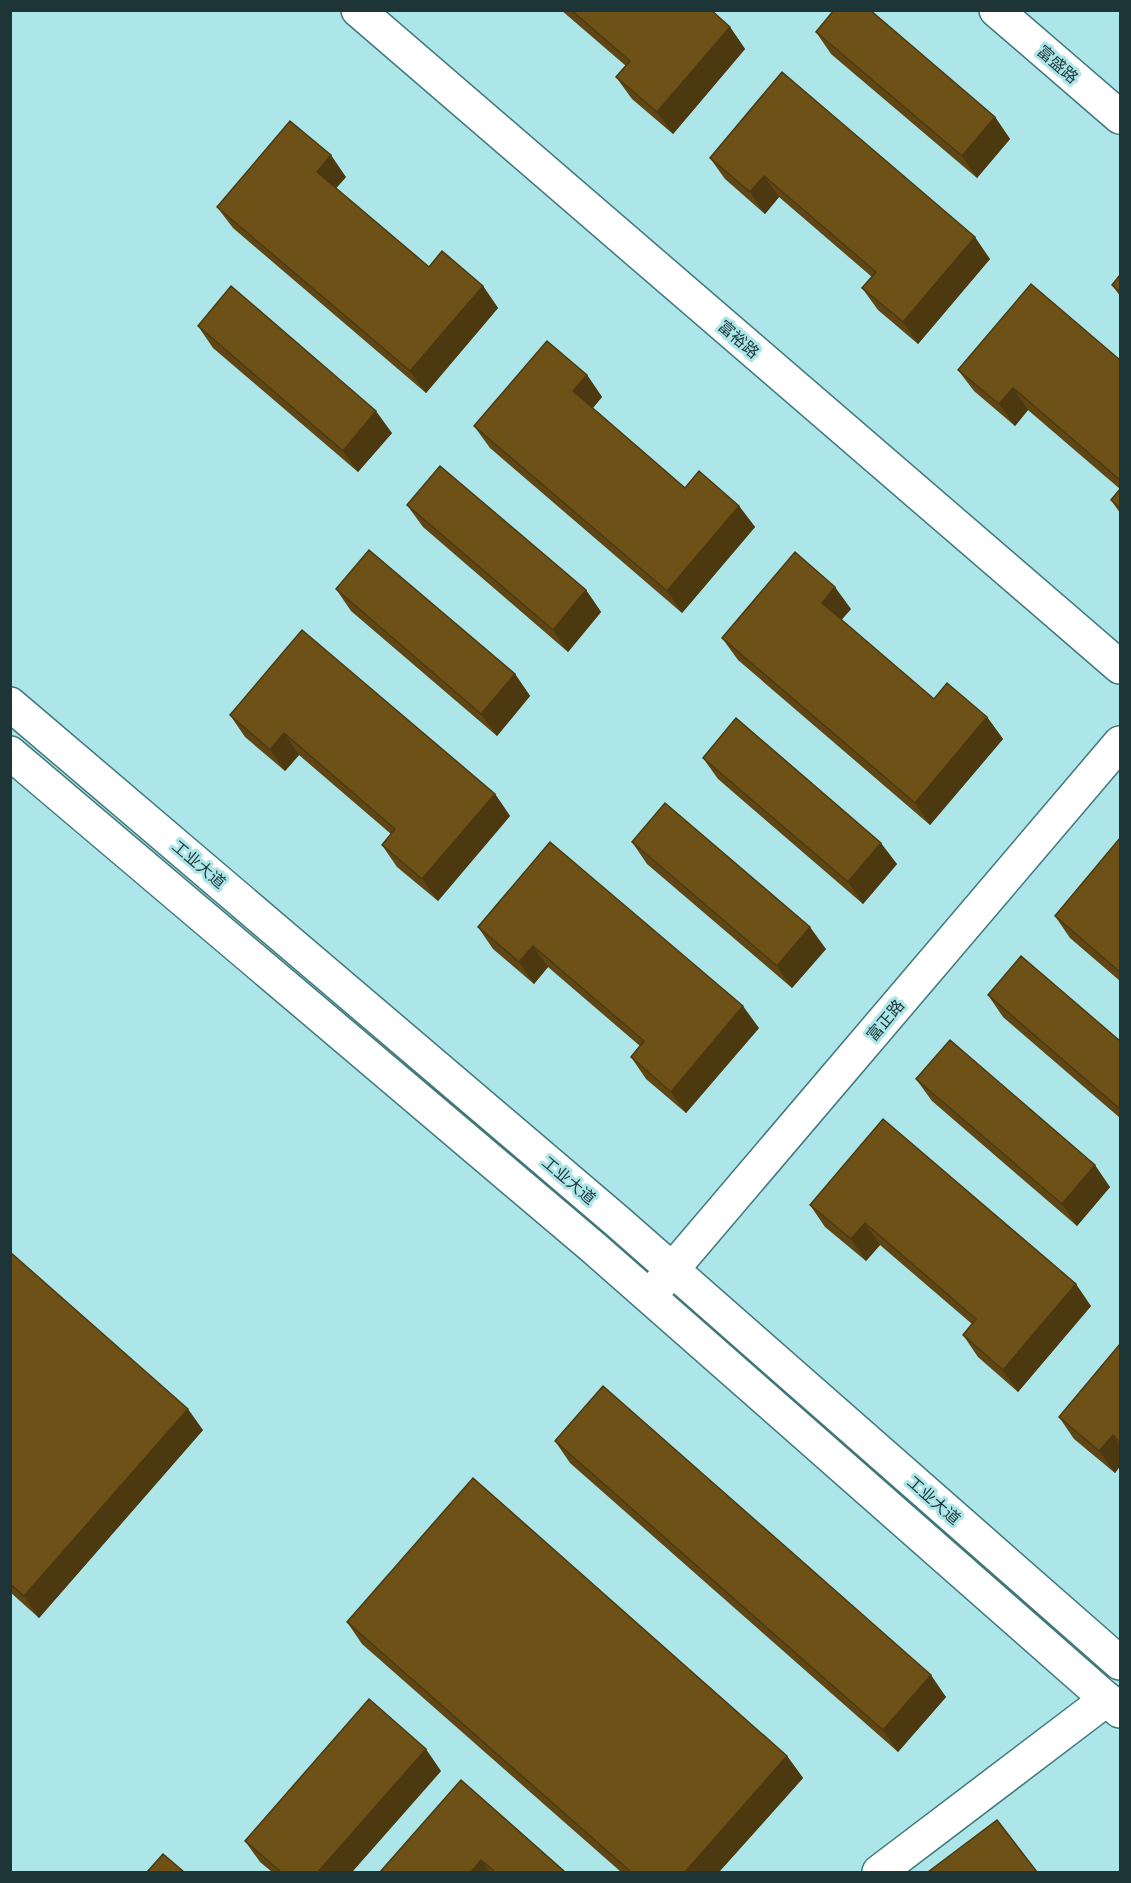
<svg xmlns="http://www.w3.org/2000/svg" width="1131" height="1883" font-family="'Nunito Sans','Noto Sans SC',sans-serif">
<rect width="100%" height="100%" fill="#ace6e9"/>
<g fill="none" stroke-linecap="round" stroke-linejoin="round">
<defs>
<path id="minor" d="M358 10 1120 667
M996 10 1120 117
M879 1872 1107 1699"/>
<path id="tertiary" d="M10 704 617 1221 1120 1663
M10 753 594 1248 1120 1711
M659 1285 1120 743"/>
</defs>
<use href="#minor" stroke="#40777a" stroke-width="36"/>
<use href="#tertiary" stroke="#40777a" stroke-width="36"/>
<use href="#minor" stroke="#fff" stroke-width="33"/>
<use href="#tertiary" stroke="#fff" stroke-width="33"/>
</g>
<path fill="#5f4614" d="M561 10H711L730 27 745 49 673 134 632 99 616 77 626 66Z
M816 32 995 117 1010 139 977 178 831 54Z
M782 72 990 259 918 344 878 310 862 288 872 277 779 197 765 214 725 179 710 158Z
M346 177 336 188 429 267 483 286 498 308 426 393 233 228 217 207Z
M1120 275V296L1112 285Z
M198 326 392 433 358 472 213 348Z
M1120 360V513L1111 500 1120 489 1028 410 1015 426 974 391 958 370Z
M587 375 602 397 593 408 685 488 739 506 755 527 682 613 490 448 474 426Z
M407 505 586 590 601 612 568 652 423 527Z
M336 589 515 674 530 696 497 736 351 611Z
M851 609 841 620 934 699 987 717 1003 739 930 825 738 660 722 638Z
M230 715 495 794 510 816 438 901 397 867 382 845 391 834 299 755 285 771 245 737Z
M703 758 897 864 863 904 718 779Z
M1120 838V981L1070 938 1055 916Z
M632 842 826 949 792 988 647 864Z
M478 927 759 1028 686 1113 646 1079 631 1057 640 1046 548 967 534 984 493 949Z
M988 995 1120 1041V1118L1003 1017Z
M916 1079 1110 1187 1077 1226 932 1101Z
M810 1205 1091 1306 1018 1392 978 1357 963 1335 972 1324 880 1245 866 1261 825 1227Z
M10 1252 203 1430 39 1618 10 1592Z
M1120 1344V1466L1115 1473 1074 1439 1059 1417Z
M555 1441 946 1697 898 1752 570 1463Z
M347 1622 787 1756 803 1778 719 1872H621L362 1644Z
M441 1771 352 1872H272L260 1862 245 1841Z
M461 1780 565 1872H380Z"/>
<path fill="#4d3910" d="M730 27 745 49 673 134 657 112Z
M995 117 1010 139 977 178 962 156Z
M331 155 346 177 332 193 317 172Z
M764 176 779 197 765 214 750 192Z
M975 237 990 259 918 344 903 322Z
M483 286 498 308 426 393 410 371Z
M587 375 602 397 588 413 573 391Z
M1013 388 1028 410 1015 426 999 404Z
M376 411 392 433 358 472 343 451Z
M739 506 755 527 682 613 667 591Z
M835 587 851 609 837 625 822 603Z
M586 590 601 612 568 652 553 630Z
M515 674 530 696 497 736 481 714Z
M987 717 1003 739 930 825 915 803Z
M284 733 299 755 285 771 270 750Z
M495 794 510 816 438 901 422 879Z
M881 843 897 864 863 904 848 882Z
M810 927 826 949 792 988 777 966Z
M533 946 548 967 534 984 519 962Z
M743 1006 759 1028 686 1113 671 1092Z
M1095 1165 1110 1187 1077 1226 1062 1204Z
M865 1223 880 1245 866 1261 851 1239Z
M1076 1284 1091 1306 1018 1392 1003 1370Z
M188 1409 203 1430 39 1618 24 1596Z
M1113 1435 1120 1446V1466L1115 1473 1099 1451Z
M931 1675 946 1697 898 1752 883 1730Z
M426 1749 441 1771 352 1872H318Z
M787 1756 803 1778 719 1872H685Z
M481 1860 490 1872H471Z"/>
<path fill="#6e5117" stroke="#4d3910" stroke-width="1.5" d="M571 10H711L730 27 657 112 616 77 630 61Z
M834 10H870L995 117 962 156 816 32Z
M782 72 975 237 903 322 862 288 876 272 764 176 750 192 710 158Z
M290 121 331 155 317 172 429 267 442 251 483 286 410 371 217 207Z
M1120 275V292L1112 285Z
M1031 284 1120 360V480L1013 388 999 404 958 370Z
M231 286 376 411 343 451 198 326Z
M547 341 587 375 573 391 685 488 699 471 739 506 667 591 474 426Z
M440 466 586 590 553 630 407 505Z
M1120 489V508L1111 500Z
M369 550 515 674 481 714 336 589Z
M795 552 835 587 822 603 934 699 947 683 987 717 915 803 722 638Z
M302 630 495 794 422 879 382 845 395 829 284 733 270 750 230 715Z
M736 718 881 843 848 882 703 758Z
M665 803 810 927 777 966 632 842Z
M1120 838V972L1055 916Z
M550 842 743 1006 671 1092 631 1057 644 1041 533 946 519 962 478 927Z
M1021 956 1120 1041V1109L988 995Z
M950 1040 1095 1165 1062 1204 916 1079Z
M883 1119 1076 1284 1003 1370 963 1335 976 1319 865 1223 851 1239 810 1205Z
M10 1252 188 1409 24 1596 10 1584Z
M1120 1344V1442L1113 1435 1099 1451 1059 1417Z
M603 1386 931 1675 883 1730 555 1441Z
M473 1478 787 1756 685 1872H631L347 1622Z
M369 1699 426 1749 318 1872H281L245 1841Z
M461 1780 565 1872H495L481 1860 471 1872H380Z
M997 1820 1037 1872H928Z
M163 1854 184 1872H147Z"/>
<g text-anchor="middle" stroke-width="6" stroke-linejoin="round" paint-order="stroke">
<g font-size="16" fill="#1e3537" stroke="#ace6e9">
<text transform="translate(1058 64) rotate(41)" y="6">富盛路</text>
<text transform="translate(739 339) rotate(41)" y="6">富裕路</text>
<text transform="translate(199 864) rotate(40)" y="6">工业大道</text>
<text transform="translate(885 1020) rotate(-50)" y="6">富正路</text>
<text transform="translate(569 1180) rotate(40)" y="6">工业大道</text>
<text transform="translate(934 1500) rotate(41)" y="6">工业大道</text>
</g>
</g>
<rect width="1131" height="1883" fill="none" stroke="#1e3537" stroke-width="24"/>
</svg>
